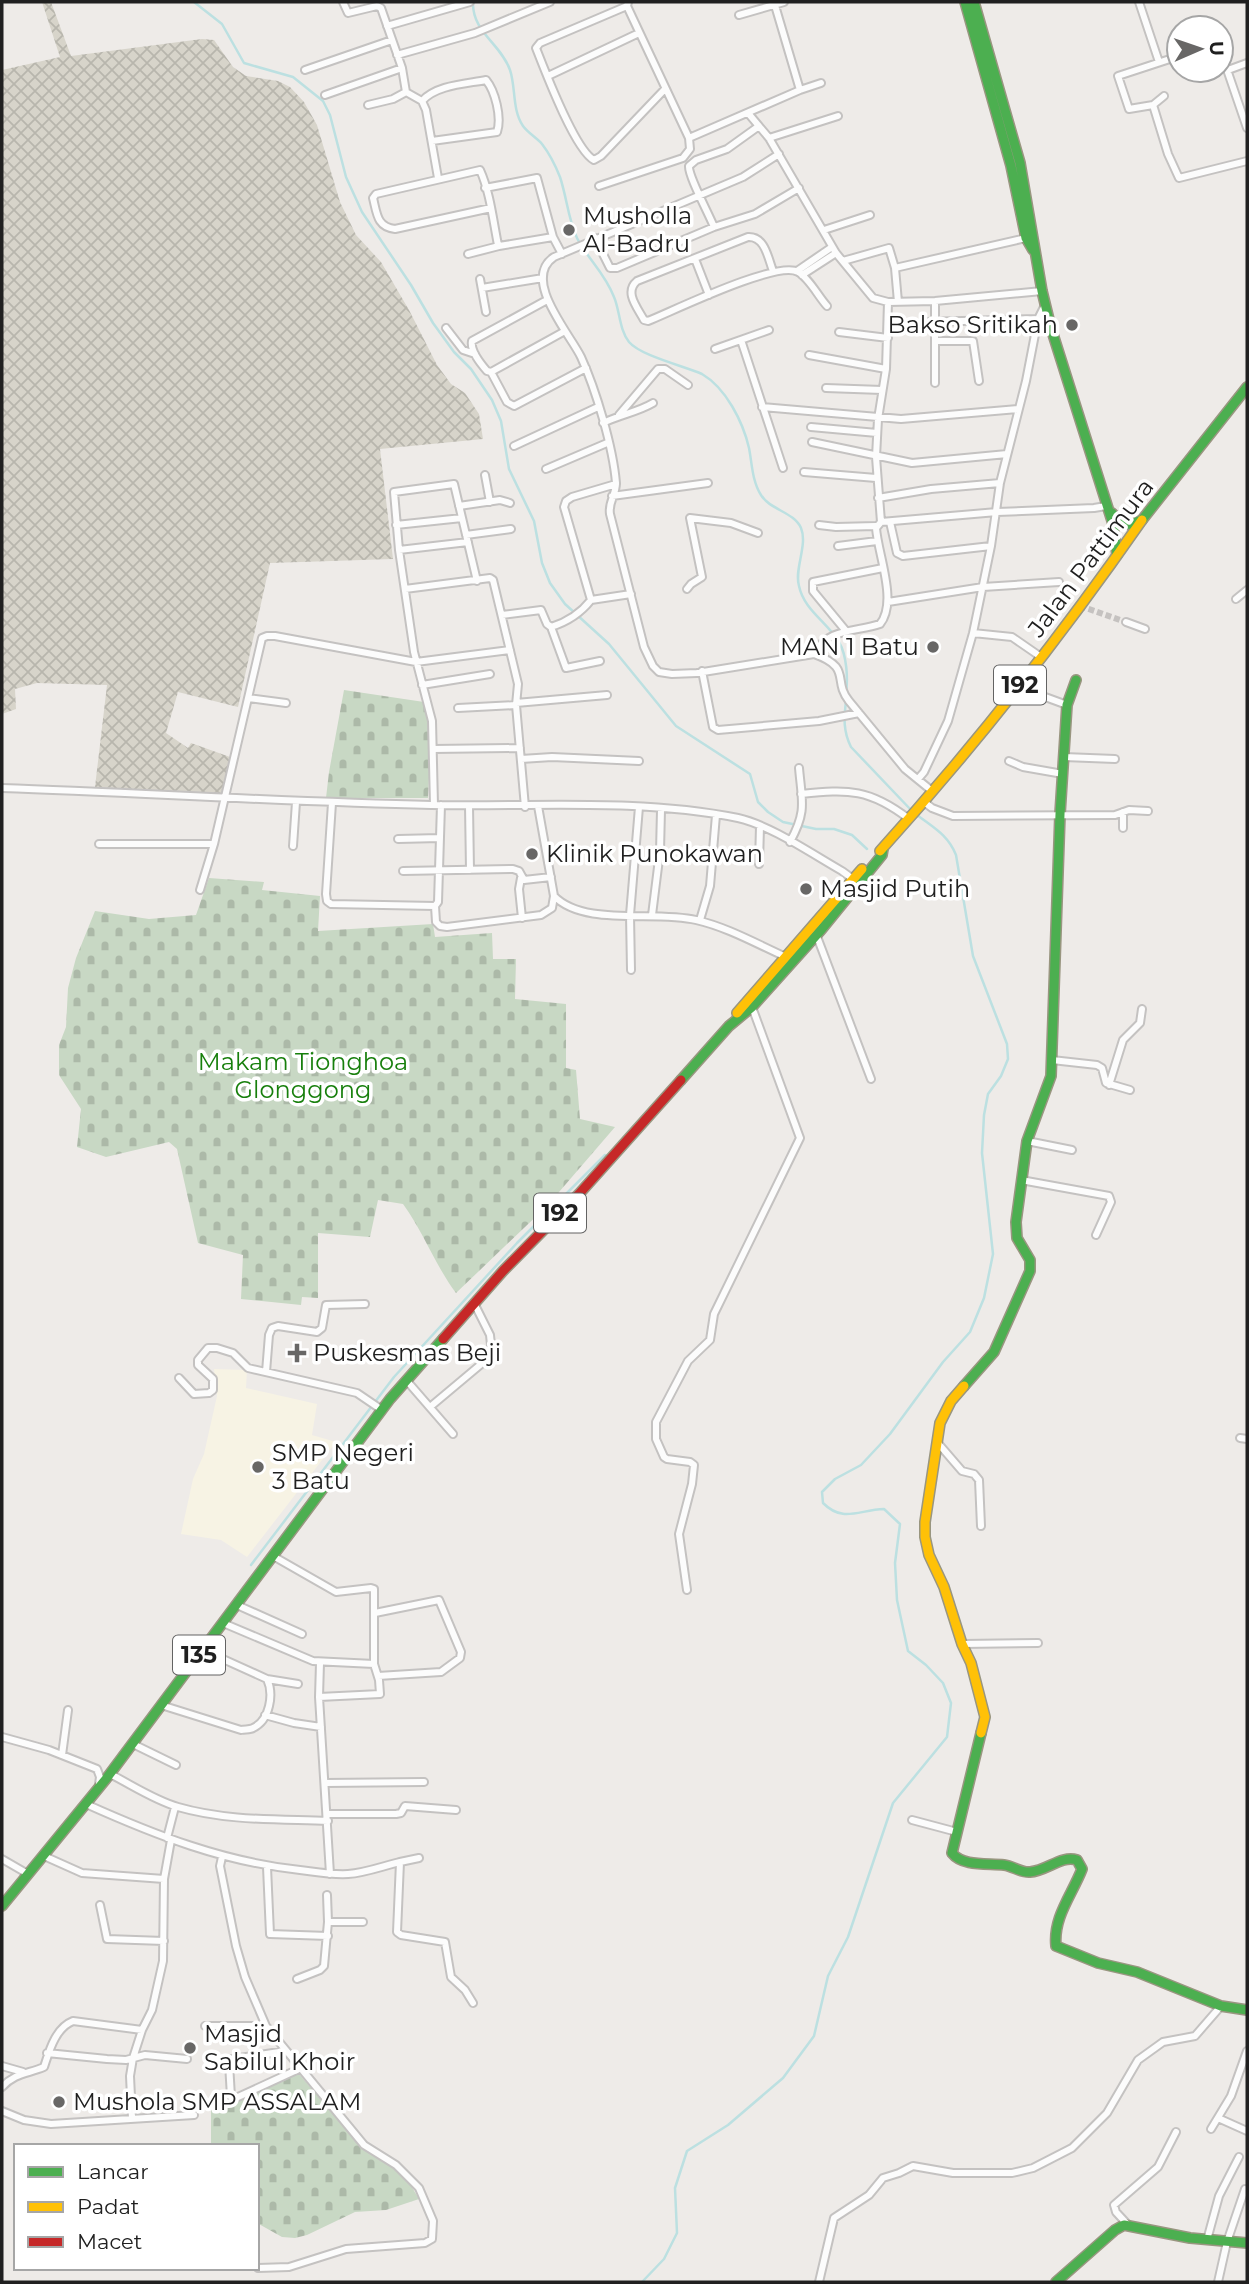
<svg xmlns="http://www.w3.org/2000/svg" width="1249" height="2284" font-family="Montserrat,sans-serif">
<defs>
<pattern id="construction-cross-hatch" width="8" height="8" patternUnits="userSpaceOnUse" patternTransform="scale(1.75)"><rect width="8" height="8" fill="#d7d4ca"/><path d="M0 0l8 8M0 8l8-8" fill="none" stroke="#b8b6ad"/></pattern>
<pattern id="cemetery-stones" width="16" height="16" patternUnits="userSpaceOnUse" patternTransform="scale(1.75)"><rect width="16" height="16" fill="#c8d8c4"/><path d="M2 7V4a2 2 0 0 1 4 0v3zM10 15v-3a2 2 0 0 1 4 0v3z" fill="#acb9a8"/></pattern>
</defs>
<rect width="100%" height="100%" fill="#eeebe8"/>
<path fill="#f7f3e4" d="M214 1369 247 1370 246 1388 317 1404 312 1435 336 1442 247 1557 221 1540 181 1534 193 1479 204 1454 217 1396Z"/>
<path fill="url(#construction-cross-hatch)" d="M42 2H51L71 56 202 39 214 40 233 67 246 76 278 81 290 87 304 102 317 125 340 202 356 235 381 262 409 310 437 365 451 384 465 393 479 414 483 439 380 449 393 559 270 563 238 707 178 692 166 733 188 748 191 743 230 757 222 794 95 787 107 685 37 683 15 689 16 709 2 714V70L60 57Z"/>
<path fill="url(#cemetery-stones)" d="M344 690 424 702 431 736 428 798H326L329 772Z
M209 878 264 882 262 890 320 896 318 931 433 924 435 937 492 933 493 959H516L515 999 566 1004V1068L576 1070 580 1119 615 1127 547 1206 456 1293C435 1265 424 1233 403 1204L378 1200 370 1237 318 1233V1298L302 1297 301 1305 241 1299 243 1255 198 1243 177 1149 169 1142 106 1157 77 1147 81 1109 59 1075V1045L66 1027 68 988 76 958 95 911 149 919 196 915Z
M292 2073 299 2074 361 2147 397 2170 410 2184 419 2199 386 2210 355 2212 307 2235 295 2238 282 2237 257 2223V2146H211V2111L215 2106Z"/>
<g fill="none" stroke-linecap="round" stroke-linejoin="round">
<path stroke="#bce0e1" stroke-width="2.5" d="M194 2 222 24 244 63 293 77 323 101 330 115 346 177 362 212 411 285 433 323 454 352 471 369 492 400 501 421 509 469 534 521 542 563 550 583 565 604 609 644 676 726 750 774 758 802 768 812 783 822 816 829H834L852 835 867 849
M473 2C472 32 501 44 510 70 516 88 512 110 523 126 528 133 537 138 542 144 549 153 556 167 560 177 567 198 568 219 577 238 587 258 605 273 614 297 620 311 619 329 629 342 641 356 684 366 702 374 726 388 743 422 749 448 752 463 752 481 761 495 770 510 794 512 801 528 808 545 794 569 799 586 804 610 827 622 839 642 847 656 848 678 846 694
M846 701C844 718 843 731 851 747L912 811
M251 1565 394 1377 517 1243 605 1155
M642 2282 664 2259 677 2233 675 2188 687 2151 728 2125 783 2078 814 2036 828 1976 848 1937 893 1803 947 1737 951 1703 943 1683 926 1665 908 1651 897 1600 895 1563 900 1524 884 1509C858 1510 843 1523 823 1503L822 1492 835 1479 861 1465 890 1434 943 1362 970 1332 984 1298 993 1254 982 1153 984 1115 988 1094 1001 1076 1008 1059 1007 1044 973 956 956 855C948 835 934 828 917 815"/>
<path stroke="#c5c2c0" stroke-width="6" stroke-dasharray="6 3" stroke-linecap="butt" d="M1080 606 1126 622"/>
<defs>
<path id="street" d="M343 2 348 13 377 6 381 8 402 68 406 92 422 101 426 110 438 178
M628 2 627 6 689 138 800 90 774 2
M1139 2 1159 62
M627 6 540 43 536 48C545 71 575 150 594 160L601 156 665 89
M739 15 784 2
M387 26 470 2
M1221 52 1247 128
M397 55 475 33 550 2
M305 70 392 40
M1228 70 1247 63
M548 76 639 33
M800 90 821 83
M325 95 402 68
M1164 96 1153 105 1168 154 1179 178 1247 161
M422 101C436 85 465 84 486 80 495 91 502 117 497 132L432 141
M368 105 393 99 406 92
M1153 105 1129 109 1118 76 1179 56
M748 113 769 138 836 253 873 298 888 302 935 301 1042 291
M769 138 838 116
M779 154 743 177 554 257C521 279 570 334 581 357 596 390 613 447 616 483 616 495 608 502 610 514L644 647 653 666 659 672 672 674 697 673 814 654C853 668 832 680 849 701L905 769 932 791
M599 186 683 158 690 149 689 138
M485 188 537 178 553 237
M491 208 395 229C377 227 377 214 373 198L376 194 480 170C490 192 493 220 498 245L499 246 553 237 562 254
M714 227C709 214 688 176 689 166L696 160 727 149 759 126
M824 230 870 215
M595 238 610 268H617L714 227 755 214 799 188
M468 254 499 246
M695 259 709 295
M843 261 889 248 895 268 898 302
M895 268 1026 238
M773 271C768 258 765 236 748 237L637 281C624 292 637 307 644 320L648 321C673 311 777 260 798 272 809 278 818 296 827 306
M797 271 832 247
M802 275 836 253
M480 279 486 312
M482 288 543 278
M547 300 472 341C470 351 481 364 487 371L491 372 565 331
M925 322 1038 319
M446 328 463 350 475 354
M839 332 888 338
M741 340 783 468
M935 341H973L979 381
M715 349 769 330
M809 355 886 369
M491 372 507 402 514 406 586 368
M935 383V301
M826 388 882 390
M762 407 901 419 1018 409
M619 415 658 369H665L688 385
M603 423C619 415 638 412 653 403
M811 427 877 433
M812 442 912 463 1007 454
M514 446 598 407
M546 469 607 443
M804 472 876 478
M485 475 490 502
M612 496 708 483
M878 498 931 489 1000 483
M459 506 500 500 510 503
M881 522 997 512 1094 508 1106 506
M890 522 897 553 903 556 991 546
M396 525 462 518
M819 525 836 527 876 526
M466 535 511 529
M838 546 877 541
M399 550 468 542
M405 589 490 578 493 580 518 684 516 705 525 807
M687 589 691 584 702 577 690 518 731 523 758 533
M1236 599 1247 590
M591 600 564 507 566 501 572 497 616 484
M888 602 983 587 1059 582
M502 615 541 610 547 624 551 627 566 668 600 661
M1126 622 1145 629
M551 627C567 622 580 614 591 600L631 594
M846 631 813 591V582L883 568
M973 633 1012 637 1041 657
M814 654C827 628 856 632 880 624 898 602 878 555 876 528L881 522 876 457 878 419 886 369 888 302
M702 671 713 727 718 730 819 721 859 713
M422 685 490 674
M1018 687 1067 705
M248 698 286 703
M516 703 607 695
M458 708 516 705
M433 749 520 748
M1064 757 1115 759
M521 759 552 757 639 761
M1009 761 1023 767 1063 774
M918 779 924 772 948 721 973 633 991 546 1000 483 1026 381 1038 319 1044 307
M2 788C145 793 288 802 431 805 532 807 638 798 738 818 770 825 812 854 842 871L853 879
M801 794C849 789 870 789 909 819
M924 802 932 808 953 816 1115 815 1129 810 1148 811
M332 803 326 894 327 901 331 904 435 906 438 902 441 805
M434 805 432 721 414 652 399 550 394 492 454 484 477 581
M469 806 470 870
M538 806 554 896C584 927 655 910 696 920 727 927 757 944 786 957
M1123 812V828
M398 839 440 838
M790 842C807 811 802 802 799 768
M99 844H214
M293 846 296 802
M759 864 760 826
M403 871 513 869 519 871 524 880 551 877
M521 878 519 889 522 918
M200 890 214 844 262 638 267 636H275L416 662 510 650
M435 906 436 922 440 926 447 927 541 915 552 908 554 896
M652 915 660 851 661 810
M700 920 710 886 716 815
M816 934 871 1079
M631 970 630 915 639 807
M1052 1060 1097 1065 1102 1068 1106 1083 1130 1090
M1109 1085 1123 1040 1140 1023 1142 1009
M1027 1141 1072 1150
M1021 1180 1109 1196 1111 1202 1096 1235
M266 1372 269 1335 272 1328 278 1326 317 1332 322 1328 326 1305 365 1304
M179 1378 194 1394 209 1393 213 1390V1379L198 1365V1360L208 1348H217L233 1353 248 1368 357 1393 382 1410
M407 1381 453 1434
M430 1407 492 1355 490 1335 474 1303
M1240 1438 1247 1439
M937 1442 962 1471 974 1474 979 1480 981 1526
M273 1556 336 1592 371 1588 374 1589V1664L379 1680 380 1694 319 1697
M687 1590 679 1534 692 1484 694 1465 690 1462 667 1459 664 1457 656 1439V1422L688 1361 710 1340 714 1314 800 1138 752 1007
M237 1605 302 1634
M375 1613 439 1600 461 1652 460 1658 441 1672 378 1676
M223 1623 313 1661 374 1664
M962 1644 1038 1643
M320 1663 319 1697 330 1874
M267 1679 298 1684
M161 1705 241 1730C245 1729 250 1730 253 1728 270 1720 274 1694 267 1679L203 1650
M265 1715 294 1723 321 1727
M2 1737 49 1750 97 1769 100 1777 99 1784
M133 1744 176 1765
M62 1755 68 1710
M110 1774C132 1785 154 1800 178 1807 226 1821 278 1819 328 1821
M325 1783 424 1782
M86 1804C155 1835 224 1862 300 1870 316 1872 332 1875 348 1874 365 1873 383 1866 400 1862
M327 1814H396L401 1813 405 1806 456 1810
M912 1820 957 1832
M167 1838 175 1807
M44 1856 82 1873 164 1879
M222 1857 220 1866 236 1946 245 1977 266 2026 364 2145 396 2165 419 2188 433 2221 432 2239 425 2243 346 2249 289 2267 258 2268
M419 1858 400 1862 397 1932 401 1935 445 1942 451 1977 465 1990 473 2003
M2 1859 28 1874
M267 1867 270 1934 328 1936
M100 1905 107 1939 164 1941
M328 1922H363
M297 1979 320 1970 324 1966 328 1922 327 1895
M205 2026H266
M286 2051 232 2059 229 2063 231 2097H238L301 2068
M47 2053 107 2059 126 2060 145 2055 187 2059
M2 2066 23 2072
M2 2087C15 2073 27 2074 44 2067 49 2052 55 2028 73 2021L142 2030
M2 2111 24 2120 51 2124 194 2115
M132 2118 130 2076 133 2058 142 2030 152 2010 163 1961 164 1879 171 1840
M1218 2118 1247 2131
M1211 2129 1231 2096 1247 2051
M1128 2225 1116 2212 1114 2205 1158 2167 1176 2132
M1207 2240 1219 2196 1239 2157
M819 2282 834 2218 869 2195 883 2178 899 2173 913 2166 953 2173H1012L1033 2168 1072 2148 1107 2113 1138 2060 1163 2042 1195 2036 1221 2006
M1218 2282 1227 2242 1245 2189"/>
<path id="fast" d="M965 2 1011 166 1026 238 1033 250
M974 2 1020 163 1042 291 1051 328 1113 524 1117 555
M1112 513C1120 523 1127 528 1139 521
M1142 520 1247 387
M681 1080 729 1026 752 1007 821 930 882 855 883 849
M964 1386 994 1352 1030 1271V1260L1017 1238 1016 1222 1027 1141 1051 1076 1060 814 1067 705 1076 680
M981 1733 952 1853C963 1867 988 1863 1004 1865 1013 1866 1021 1873 1030 1872 1047 1871 1061 1855 1077 1860L1082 1869C1072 1895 1053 1917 1056 1946L1098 1963 1137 1972 1221 2006 1247 2010
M2 1906 106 1779 390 1399 443 1339
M1056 2282 1115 2230 1124 2225 1190 2238 1247 2243"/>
<path id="slow" d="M880 851C974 747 1062 635 1142 520
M737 1013 862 869
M964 1386 951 1401 940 1423 925 1522V1537L929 1555 944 1587 962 1644 971 1663 985 1717 981 1733"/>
<path id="jam" d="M443 1339 503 1271 579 1194 681 1080"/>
</defs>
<use href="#street" stroke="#c4c2c1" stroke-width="10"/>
<use href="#fast" stroke="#999680" stroke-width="12"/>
<use href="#slow" stroke="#999680" stroke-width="12"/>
<use href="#jam" stroke="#999680" stroke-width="12"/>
<use href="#street" stroke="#fcfcfc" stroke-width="6"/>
<use href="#fast" stroke="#4caf50" stroke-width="9"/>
<use href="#slow" stroke="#ffc107" stroke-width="9"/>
<use href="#jam" stroke="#c62828" stroke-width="9"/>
</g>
<g fill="#686766" stroke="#fff" stroke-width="2.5">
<circle cx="569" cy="230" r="7"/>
<circle cx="1072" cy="325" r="7"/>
<circle cx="933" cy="647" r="7"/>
<circle cx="532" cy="854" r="7"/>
<circle cx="806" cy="889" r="7"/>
<path d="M293.5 1342.5h7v7h7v7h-7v7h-7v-7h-7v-7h7z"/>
<circle cx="258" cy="1467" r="7"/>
<circle cx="190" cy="2048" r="7"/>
<circle cx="59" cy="2102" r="7"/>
</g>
<g text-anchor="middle" stroke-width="7" stroke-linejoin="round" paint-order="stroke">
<g fill="#fff" stroke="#636363" stroke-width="2">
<rect x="994" y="665.5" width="52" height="39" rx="5"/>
<rect x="534" y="1193.5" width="52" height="39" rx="5"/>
<rect x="173" y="1635.5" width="52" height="39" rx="5"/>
</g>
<g font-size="23" font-weight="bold" fill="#202020">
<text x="1020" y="693">192</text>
<text x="560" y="1221">192</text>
<text x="199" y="1663">135</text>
</g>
<g font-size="24" fill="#202020" stroke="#fff" text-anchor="start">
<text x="583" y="224">Musholla<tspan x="583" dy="28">Al-Badru</tspan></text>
<text x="1058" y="333" text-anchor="end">Bakso Sritikah</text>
<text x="919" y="655" text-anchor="end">MAN 1 Batu</text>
<text x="546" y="862">Klinik Punokawan</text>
<text x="820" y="897">Masjid Putih</text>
<text x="313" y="1361">Puskesmas Beji</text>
<text x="272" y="1461">SMP Negeri<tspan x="272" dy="28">3 Batu</tspan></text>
<text x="204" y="2042">Masjid<tspan x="204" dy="28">Sabilul Khoir</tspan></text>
<text x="73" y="2110">Mushola SMP ASSALAM</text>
</g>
<g font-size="24" fill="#202020" stroke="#fff">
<text transform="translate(1091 558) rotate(-53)" y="8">Jalan Pattimura</text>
</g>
<g font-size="24" fill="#177f0c" stroke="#fff">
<text x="303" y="1070">Makam Tionghoa<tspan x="303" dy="28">Glonggong</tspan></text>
</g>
</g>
<rect width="1249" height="2284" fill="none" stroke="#202020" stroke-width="7"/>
<rect x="14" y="2144" width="245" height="126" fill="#ffffff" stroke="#a6a6a6" stroke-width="2"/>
<rect x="28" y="2167" width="35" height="10" fill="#4caf50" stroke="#a6a6a6" stroke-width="2"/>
<text x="77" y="2179" font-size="21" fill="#202020">Lancar</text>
<rect x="28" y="2202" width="35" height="10" fill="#ffc107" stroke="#a6a6a6" stroke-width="2"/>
<text x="77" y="2214" font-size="21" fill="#202020">Padat</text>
<rect x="28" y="2237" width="35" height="10" fill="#c62828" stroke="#a6a6a6" stroke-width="2"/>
<text x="77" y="2249" font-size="21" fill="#202020">Macet</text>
<g transform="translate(1200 49) rotate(88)"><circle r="33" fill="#ffffff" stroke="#a6a6a6" stroke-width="2"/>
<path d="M0-5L12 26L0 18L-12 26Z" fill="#686766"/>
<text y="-10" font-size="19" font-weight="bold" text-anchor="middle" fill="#202020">U</text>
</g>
</svg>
